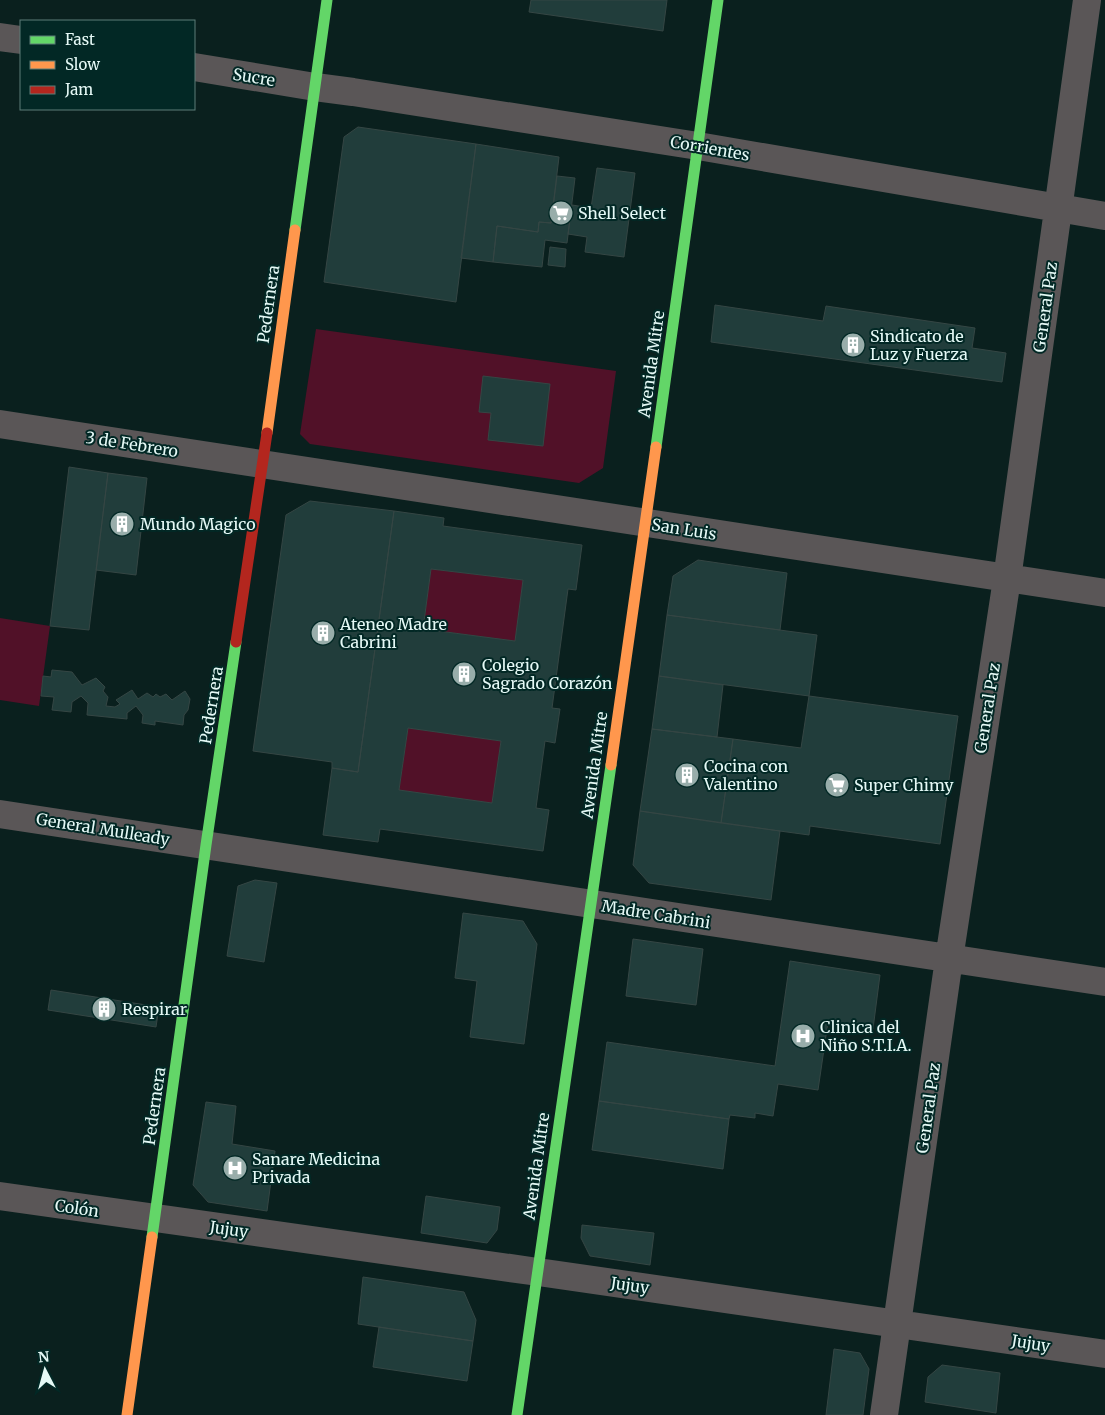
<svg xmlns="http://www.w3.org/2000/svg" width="1105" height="1415" font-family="Merriweather,serif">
<rect width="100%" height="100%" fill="#0a201e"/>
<path fill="#511128" d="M316 329 616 371 603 468 579 483 310 444 300 434Z
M431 569 523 580 515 641 423 629Z
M0 618 50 626 39 706 0 700Z
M408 728 501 741 492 803 399 790Z"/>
<path fill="#213d3b" stroke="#354644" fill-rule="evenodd" d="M531 0H667L663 31 529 12Z
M358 127 476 144 456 302 324 282 344 137Z
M476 144 559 157 551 223 539 222 538 232 497 226 493 262 461 258Z
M597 168 635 173 624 257 585 252 587 237 568 234 572 205 591 208Z
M557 176 575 178 567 243 545 240 542 267 493 262 497 226 538 232 539 222 551 223Z
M550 247 566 249 565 267 548 265Z
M715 305 823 321 826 306 975 328 972 348 1006 353 1002 382 711 342Z
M483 376 550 384 543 446 488 440 491 413 479 412Z
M69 467 108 473 89 630 50 626Z
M108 473 147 478 136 575 96 570Z
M310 501 394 511 358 772 332 768V762L253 751 286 515Z
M394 511 444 518 443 526 582 545 576 590 568 589 552 708 560 709 555 743 545 741 536 808 549 810 543 851 380 829 378 842 323 835 332 768 358 772ZM431 569 523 580 515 641 423 629ZM408 728 501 741 492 803 399 790Z
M698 560 787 573 780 630 667 615 673 576Z
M667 615 817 635 809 696 659 676Z
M52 670 72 672 82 685 96 678 105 687 103 691 108 697 106 706 115 707 120 704 116 700 132 690 138 699 147 693 153 697 156 694 160 697 166 694 172 700 185 691 190 699 188 710 184 715 183 725 155 721V725L142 723 143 715 136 706 127 713V719L87 715 88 703 81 696 72 702 71 712 52 710 54 697 41 696 43 676 51 677Z
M659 676 723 685 717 737 652 729Z
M809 696 958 716 940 844 810 826 809 835 721 823 733 739 801 748Z
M652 729 733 739 721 823 640 811Z
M640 811 780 831 771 900 649 883 633 865Z
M255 880 277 883 264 962 227 956 238 886Z
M463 913 523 921 537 944 524 1044 470 1037 477 981 455 978Z
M633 939 703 949 696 1005 626 996Z
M790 961 880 975 873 1029 828 1022 818 1090 778 1084 773 1116 755 1113V1118L730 1115 729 1119 599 1101 607 1042 775 1066Z
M51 990 159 1007 156 1027 48 1010Z
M599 1101 729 1119 723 1169 592 1150Z
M206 1102 236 1106 232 1144 275 1151 267 1211 208 1202 193 1185Z
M426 1196 500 1207 497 1230 487 1243 421 1233Z
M582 1225 654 1233 650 1265 590 1256 581 1238Z
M363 1277 464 1292 476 1320 473 1341 358 1324Z
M379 1327 473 1341 467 1381 373 1367Z
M834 1349 860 1353 869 1369 863 1415H826Z
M942 1365 1000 1373 996 1413 925 1402 928 1377Z"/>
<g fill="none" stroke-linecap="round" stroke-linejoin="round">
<path stroke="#5a5657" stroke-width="28" d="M0 37 21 40
M194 67 315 87 353 92 698 146 1105 216
M0 424 1105 593
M0 814 1105 982
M0 1196 538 1272 1105 1354
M884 1415 949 959 1007 579 1087 0"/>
<path stroke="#63d668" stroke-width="11" d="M295 230 327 0
M656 447 718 0
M152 1237 206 845 236 642
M517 1415 611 765"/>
<path stroke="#ff974d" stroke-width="11" d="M267 433 295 230
M611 765 656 447
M127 1415 152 1237"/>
<path stroke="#b3261e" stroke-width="11" d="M236 642 267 433"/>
</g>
<defs>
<symbol id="supermarket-disc" viewBox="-11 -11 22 22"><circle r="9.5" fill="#98adaa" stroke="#022825"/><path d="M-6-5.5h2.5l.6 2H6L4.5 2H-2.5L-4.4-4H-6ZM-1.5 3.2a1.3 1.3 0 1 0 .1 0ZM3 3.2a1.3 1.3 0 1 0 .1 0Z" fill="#fff"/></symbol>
<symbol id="building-disc" viewBox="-11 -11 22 22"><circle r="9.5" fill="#98adaa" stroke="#022825"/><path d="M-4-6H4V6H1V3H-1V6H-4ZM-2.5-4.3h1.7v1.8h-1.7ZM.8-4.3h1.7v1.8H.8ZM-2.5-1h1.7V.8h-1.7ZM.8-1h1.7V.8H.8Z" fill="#fff"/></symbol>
<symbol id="hospital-disc" viewBox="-11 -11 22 22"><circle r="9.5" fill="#98adaa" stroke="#022825"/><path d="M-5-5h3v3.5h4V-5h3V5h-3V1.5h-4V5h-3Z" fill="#fff"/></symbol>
</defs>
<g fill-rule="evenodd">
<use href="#supermarket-disc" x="547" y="199" width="28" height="28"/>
<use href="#building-disc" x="839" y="331" width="28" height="28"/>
<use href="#building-disc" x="108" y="510" width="28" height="28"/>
<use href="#building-disc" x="309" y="619" width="28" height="28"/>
<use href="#building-disc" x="450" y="660" width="28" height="28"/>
<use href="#building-disc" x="673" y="761" width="28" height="28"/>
<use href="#supermarket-disc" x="823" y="771" width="28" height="28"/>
<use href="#building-disc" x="90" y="995" width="28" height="28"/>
<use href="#hospital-disc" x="789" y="1022" width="28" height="28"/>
<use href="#hospital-disc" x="221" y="1154" width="28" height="28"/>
</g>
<g text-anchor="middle" stroke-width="4" stroke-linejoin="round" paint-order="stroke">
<g font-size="16" fill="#e5f9f6" stroke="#022825">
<text transform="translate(254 77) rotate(9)" y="6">Sucre</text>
<text transform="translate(710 148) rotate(10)" y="6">Corrientes</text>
<text transform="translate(268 304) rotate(-82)" y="6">Pedernera</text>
<text transform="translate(1045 307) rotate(-82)" y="6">General Paz</text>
<text transform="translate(651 364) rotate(-82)" y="6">Avenida Mitre</text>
<text transform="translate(132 444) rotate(9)" y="6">3 de Febrero</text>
<text transform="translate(684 529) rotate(9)" y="6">San Luis</text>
<text transform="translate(211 705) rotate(-81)" y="6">Pedernera</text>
<text transform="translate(987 708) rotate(-81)" y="6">General Paz</text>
<text transform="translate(594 765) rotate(-82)" y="6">Avenida Mitre</text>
<text transform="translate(103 829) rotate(9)" y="6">General Mulleady</text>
<text transform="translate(656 914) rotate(9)" y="6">Madre Cabrini</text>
<text transform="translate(154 1106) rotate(-82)" y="6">Pedernera</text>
<text transform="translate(928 1108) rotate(-82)" y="6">General Paz</text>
<text transform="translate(536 1166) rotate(-82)" y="6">Avenida Mitre</text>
<text transform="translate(77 1208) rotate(8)" y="6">Colón</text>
<text transform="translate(229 1229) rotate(8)" y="6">Jujuy</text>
<text transform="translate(630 1285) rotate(8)" y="6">Jujuy</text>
<text transform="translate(1031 1343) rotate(9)" y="6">Jujuy</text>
</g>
<g font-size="16" fill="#e5f9f6" stroke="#022825" text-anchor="start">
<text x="578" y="219">Shell Select</text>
<text x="870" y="342">Sindicato de<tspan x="870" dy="18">Luz y Fuerza</tspan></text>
<text x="140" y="530">Mundo Magico</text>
<text x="340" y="630">Ateneo Madre<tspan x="340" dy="18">Cabrini</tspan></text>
<text x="482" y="671">Colegio<tspan x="482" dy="18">Sagrado Corazón</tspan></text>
<text x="704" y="772">Cocina con<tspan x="704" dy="18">Valentino</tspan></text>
<text x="854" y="791">Super Chimy</text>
<text x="122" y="1015">Respirar</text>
<text x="820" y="1033">Clinica del<tspan x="820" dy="18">Niño S.T.I.A.</tspan></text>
<text x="252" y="1165">Sanare Medicina<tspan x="252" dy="18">Privada</tspan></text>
</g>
</g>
<rect x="20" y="20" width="175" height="90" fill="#022825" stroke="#5d7c79"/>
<rect x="30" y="36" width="25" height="8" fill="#63d668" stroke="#5d7c79"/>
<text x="65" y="45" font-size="15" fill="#e5f9f6">Fast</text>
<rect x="30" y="61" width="25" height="8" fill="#ff974d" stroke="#5d7c79"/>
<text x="65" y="70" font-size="15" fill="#e5f9f6">Slow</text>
<rect x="30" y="86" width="25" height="8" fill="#b3261e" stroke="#5d7c79"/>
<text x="65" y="95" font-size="15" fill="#e5f9f6">Jam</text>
<g transform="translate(45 1370) rotate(354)" stroke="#022825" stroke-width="4" paint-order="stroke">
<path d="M0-4L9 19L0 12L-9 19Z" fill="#e5f9f6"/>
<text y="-8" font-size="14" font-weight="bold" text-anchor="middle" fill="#e5f9f6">N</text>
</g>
</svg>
